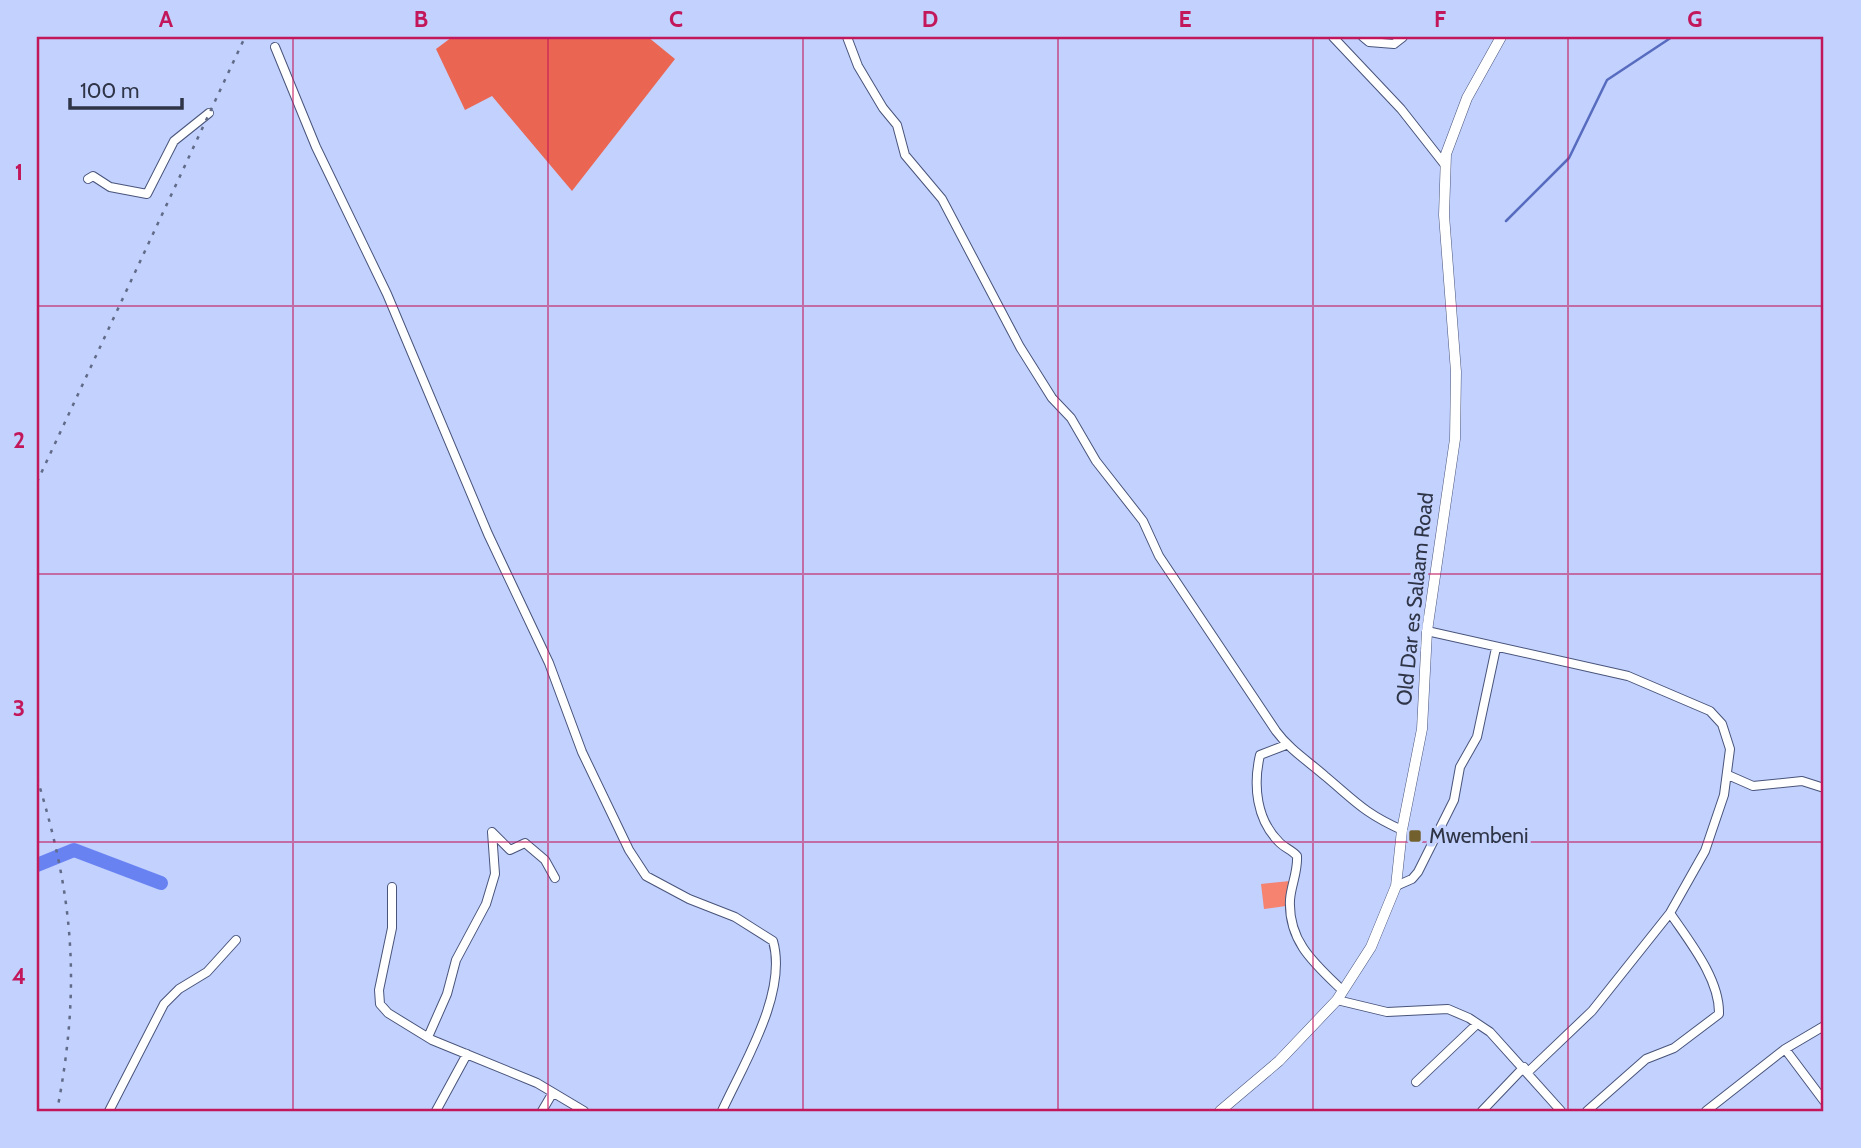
<svg xmlns="http://www.w3.org/2000/svg" width="1861" height="1148" font-family="Cabin,sans-serif">
<rect width="100%" height="100%" fill="#c2d1fe"/>
<path fill="#f58370" d="M1290 881 1286 906 1264 909 1261 884Z"/>
<path fill="#ea6652" d="M452 37H648L675 59 572 191 492 96 465 110 436 49Z"/>
<g fill="none" stroke-linecap="round" stroke-linejoin="round">
<path stroke="#576bbf" stroke-width="2.5" d="M1506 221 1569 158 1607 80 1672 37"/>
<path stroke="#6882f2" stroke-width="14" d="M37 865 74 850 161 883"/>
<defs>
<path id="minor" d="M847 37 858 66 883 108 897 125 905 155 942 199 1020 347 1052 398 1071 418 1096 461 1143 521 1159 556 1276 731C1290 750 1308 761 1325 776 1355 801 1364 813 1402 830
M1333 37 1401 109 1445 165
M1363 37 1369 42 1394 44 1403 37
M275 47 316 147 387 294 488 534 549 663 582 752 629 850 646 876 689 899 735 917 773 941C788 993 743 1065 722 1111
M88 179 93 176 110 187 147 194 174 141 209 113
M1427 631 1628 676 1710 711 1722 724 1730 749 1724 795 1705 851 1670 913 1592 1011 1528 1072
M1286 745 1260 755C1253 785 1256 820 1280 843 1285 848 1292 850 1297 856 1298 872 1291 885 1290 900 1288 942 1315 964 1343 991
M1728 775 1753 786 1802 781 1824 788
M1396 886 1412 879 1418 872 1454 800 1460 767 1477 737 1496 648
M392 887V928L379 990 380 1004 388 1013 432 1040 537 1083 584 1111
M1337 1000 1387 1012 1448 1009 1469 1018 1490 1032 1561 1111
M428 1037 447 994 456 960 486 904 495 874 492 832 510 850 525 843 545 860 555 878
M1785 1049 1824 1101
M1416 1082 1477 1024
M109 1111 164 1004 179 989 207 972 236 940
M436 1111 467 1054
M542 1111 552 1094
M1482 1111 1524 1067
M1587 1111 1646 1059 1674 1048 1719 1014C1720 979 1689 941 1670 913
M1706 1111 1785 1049 1824 1026"/>
<path id="tertiary" d="M1220 1111 1279 1061 1337 1000 1371 947 1396 886 1402 830 1422 729 1427 631 1455 439 1456 372 1444 215 1446 154 1467 98 1501 37"/>
</defs>
<use href="#minor" stroke="#48547a" stroke-width="10"/>
<use href="#tertiary" stroke="#48547a" stroke-width="11"/>
<use href="#minor" stroke="#fff" stroke-width="8"/>
<use href="#tertiary" stroke="#fff" stroke-width="10"/>
<path stroke="#616a86" stroke-width="2.5" stroke-dasharray="3.5 7" stroke-linecap="butt" d="M37 482 245 37
M37 778C74 898 81 987 57 1111"/>
</g>
<path fill="none" stroke="#c2185b" stroke-width="2" stroke-opacity="0.55" d="M293 37V1111M548 37V1111M803 37V1111M1058 37V1111M1313 37V1111M1568 37V1111M37 306H1824M37 574H1824M37 842H1824"/>
<rect fill="#72612f" stroke="#c2d1fe" stroke-width="2.5" x="1408" y="829" width="14" height="14" rx="3.5"/>
<g text-anchor="middle" stroke-width="7" stroke-linejoin="round" paint-order="stroke">
<g font-size="21" fill="#2f3547" stroke="#c2d1fe">
<text transform="translate(1415 599) rotate(-84)" y="7">Old Dar es Salaam Road</text>
</g>
<g font-size="21" fill="#2f3547" stroke="#c2d1fe" text-anchor="start">
<text x="1429" y="843">Mwembeni</text>
</g>
</g>
<rect width="1861" height="1148" fill="none" stroke="#c2d1fe" stroke-width="77"/>
<path d="M70 98v10h112v-10" fill="none" stroke="#2f3547" stroke-width="3.5"/>
<text x="80" y="98" font-size="21" fill="#2f3547" stroke="#c2d1fe" stroke-width="5" paint-order="stroke">100 m</text>
<rect x="38" y="38" width="1784" height="1072" fill="none" stroke="#c2185b" stroke-width="2.5"/>
<g font-size="23" text-anchor="middle" font-weight="bold" fill="#c2185b">
<text x="166" y="27">A</text>
<text x="421" y="27">B</text>
<text x="676" y="27">C</text>
<text x="930" y="27">D</text>
<text x="1185" y="27">E</text>
<text x="1440" y="27">F</text>
<text x="1695" y="27">G</text>
<text x="19" y="180">1</text>
<text x="19" y="448">2</text>
<text x="19" y="716">3</text>
<text x="19" y="984">4</text>
</g>
</svg>
